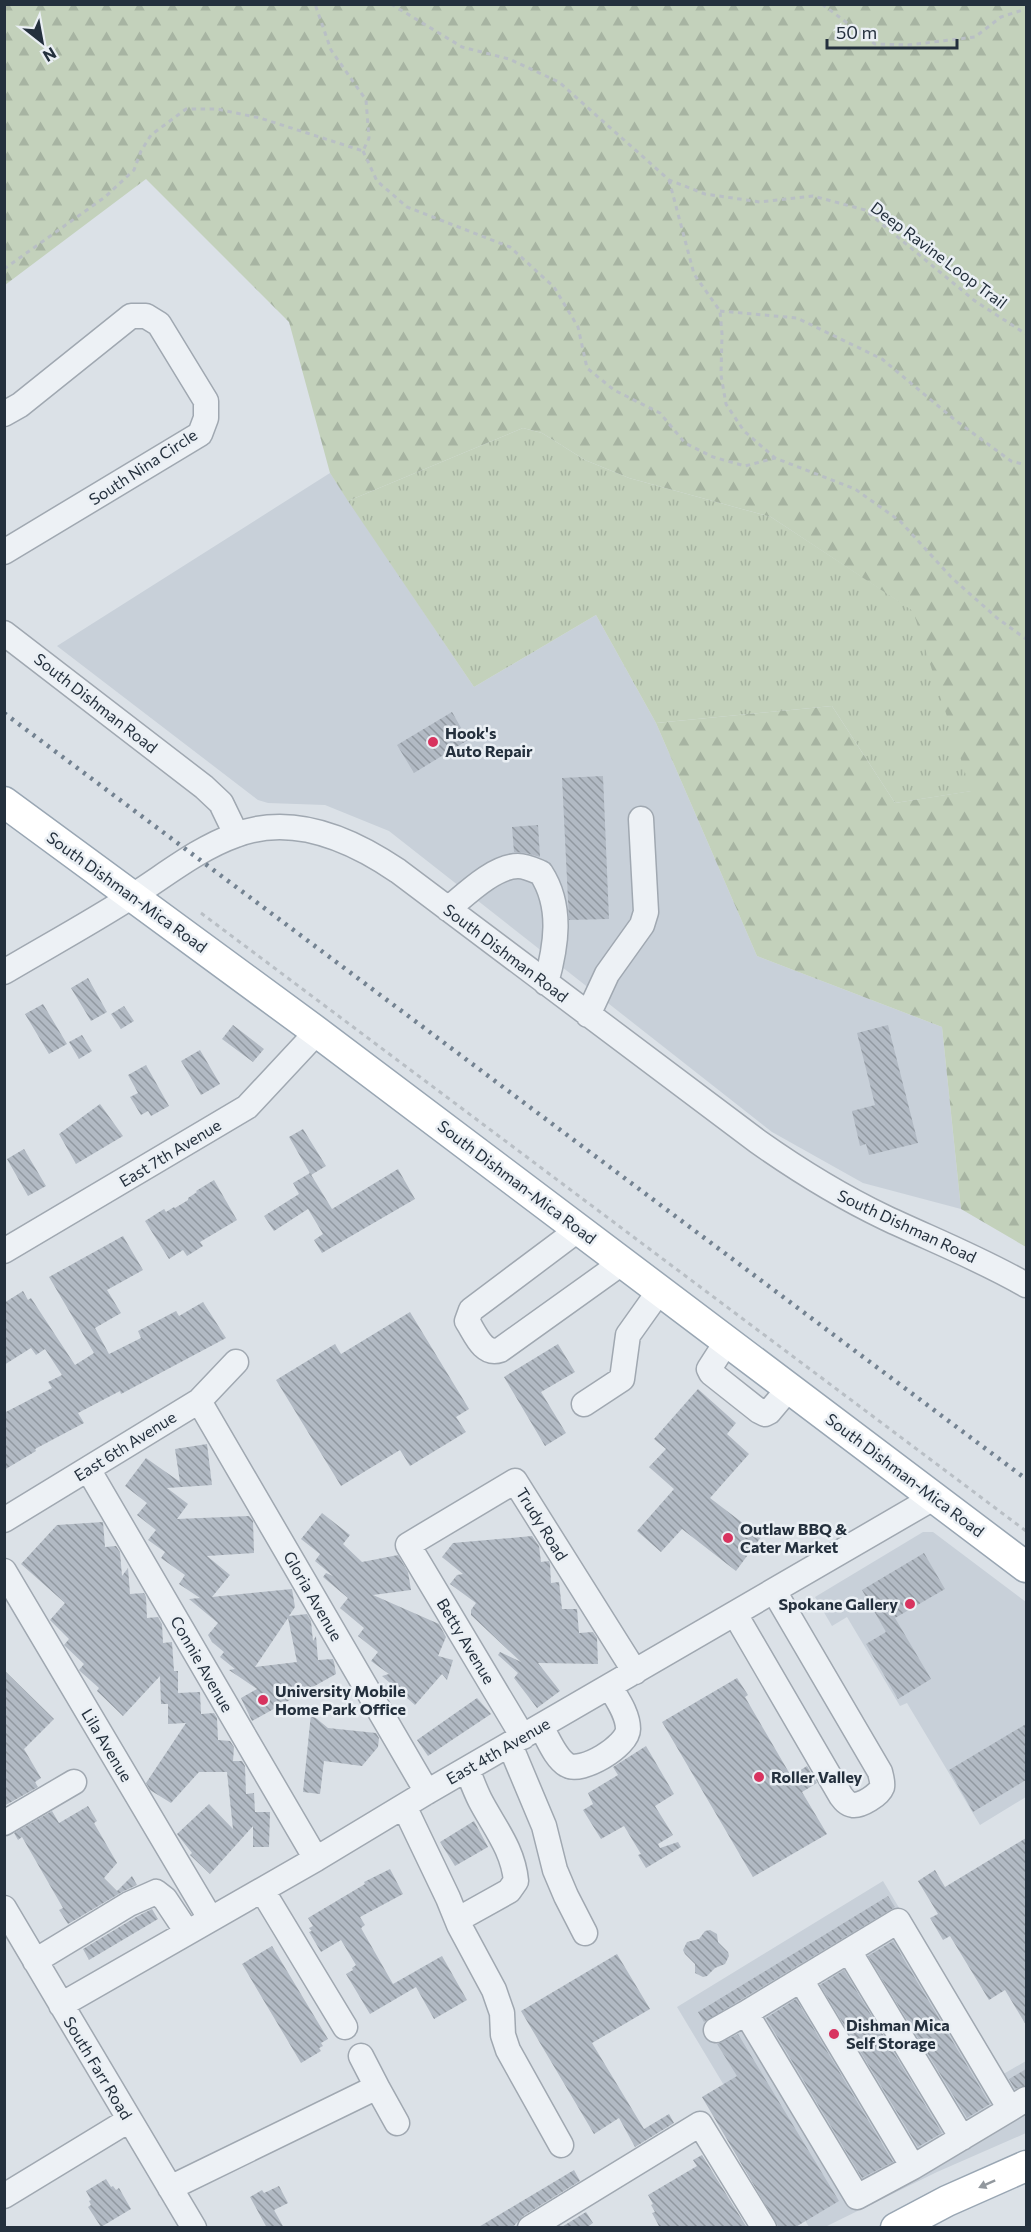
<svg xmlns="http://www.w3.org/2000/svg" width="1031" height="2232" font-family="Commissioner,sans-serif">
<defs>
<pattern id="grass-tufts" width="24" height="20" patternUnits="userSpaceOnUse" patternTransform="scale(1.5)"><rect width="24" height="20" fill="#c3d1bb"/><path d="M3 7l-1-3M5 7V3M7 7l1-3M15 17l-1-3M17 17v-4M19 17l1-3" fill="none" stroke="#a7b4a2"/></pattern>
<pattern id="forest-firs" width="22" height="20" patternUnits="userSpaceOnUse" patternTransform="scale(1.5)"><rect width="22" height="20" fill="#c3d1bb"/><path d="M5 1l3.5 6h-7zM16 11l3.5 6h-7z" fill="#a7b4a2"/></pattern>
<pattern id="building-back-hatch" width="6" height="6" patternUnits="userSpaceOnUse" patternTransform="scale(1.5)"><rect width="6" height="6" fill="#b2bac4"/><path d="M-1 5l2 2M0 0l6 6M5-1l2 2" fill="none" stroke="#9198a0"/></pattern>
</defs>
<rect width="100%" height="100%" fill="#dbe1e7"/>
<path fill="#c8d0d9" d="M330 473 474 687 596 615 656 723 757 956 942 1027 961 1209 863 1183 772 1132 389 831 325 805 268 803 258 800 57 646Z
M923 1532H933L1026 1602V1797L980 1825 907 1703 900 1706 847 1617 832 1626 815 1597Z
M883 1881 1000 2076 1026 2061V2133L937 2172 825 2227H809L677 2007Z"/>
<path fill="url(#grass-tufts)" d="M523 428 542 433 585 460 629 478 771 517 914 611 972 791 895 803 832 706 656 723 596 615 474 687 348 501Z"/>
<path fill="url(#forest-firs)" d="M5 4 1026 5V1247L961 1209 942 1027 757 956 656 723 832 706 895 803 971 791 913 611 771 517 629 478 585 460 542 433 523 428 348 501 330 473 289 322 146 179 5 285Z"/>
<path fill="url(#building-back-hatch)" fill-rule="evenodd" d="M452 712 468 740 414 773 397 745Z
M603 776 609 919 569 920 562 778Z
M538 825 540 857 526 853 514 852 512 827Z
M88 978 107 1012 91 1021 71 988Z
M43 1004 67 1044 49 1054 25 1014Z
M124 1006 134 1021 121 1029 111 1014Z
M233 1025 264 1049 253 1062 222 1039Z
M888 1025 918 1143 869 1155 866 1144 860 1146 852 1111 875 1105 857 1033Z
M82 1035 92 1051 79 1059 69 1042Z
M200 1050 220 1084 201 1095 181 1061Z
M146 1065 169 1106 151 1116 148 1111 141 1115 130 1097 138 1093 128 1075Z
M100 1104 123 1136 76 1164 59 1134Z
M303 1129 326 1166 311 1175 289 1137Z
M24 1149 46 1186 28 1196 7 1159Z
M398 1169 415 1199 322 1253 314 1240 323 1234 308 1209 274 1231 264 1216 299 1194 293 1183 310 1173 332 1209Z
M214 1180 237 1220 200 1242 203 1246 187 1256 183 1250 169 1259 145 1221 164 1209 166 1212 174 1207 175 1208 188 1200V1198L197 1192 196 1191Z
M123 1236 143 1270 107 1290 121 1313 95 1328 109 1354 141 1338 138 1331 176 1311 179 1316 203 1302 226 1338 121 1394 120 1391 78 1413 84 1423 35 1449 36 1451 4 1470V1413L52 1388 48 1382 62 1375 45 1349 36 1355 31 1348 4 1365V1303L23 1291 28 1300 31 1298 75 1365 94 1353 49 1277Z
M410 1312 469 1409 456 1417 466 1432 410 1466 400 1450 341 1486 276 1380 335 1344 341 1354Z
M558 1344 575 1372 541 1392 566 1433 545 1446 504 1377Z
M698 1389 736 1423 727 1434 749 1454 710 1498 761 1537 736 1571 682 1529 661 1552 637 1531 674 1489 649 1467 666 1449 654 1439Z
M207 1444 212 1485 167 1488 188 1504 177 1519 249 1516 253 1521 254 1553 207 1556 230 1575 212 1597 292 1589 295 1607 289 1616 307 1614 311 1621 313 1641 316 1636 318 1660 333 1659 334 1662 336 1674 252 1721 241 1698 257 1689 229 1670 235 1669 220 1657 224 1652 212 1642 208 1635 218 1623 189 1599 200 1598 179 1584 185 1575 161 1558 165 1552 148 1540 156 1530 137 1515 147 1503 125 1486 146 1458 180 1482 175 1449ZM288 1618 297 1662 255 1667Z
M322 1513 350 1535 343 1544 362 1562 398 1555 408 1572 411 1590 373 1595 439 1624 446 1637 438 1656 453 1660 447 1680 442 1674 415 1705 382 1676 389 1674 371 1661 378 1652 358 1636 364 1628 340 1608 348 1598 323 1577 326 1573 333 1576 315 1561 320 1554 301 1539Z
M103 1522 105 1547 116 1546 120 1552 122 1576 128 1568 130 1594 144 1593 146 1597 147 1618 158 1617 162 1624 163 1643 172 1642 174 1671H178V1693L200 1692 201 1714 214 1713 217 1718 218 1740 230 1741 234 1747 233 1761H242L245 1766 246 1794 254 1793 255 1812H270L269 1847H253V1826L210 1874 190 1855 192 1853 177 1834 209 1804 233 1829 227 1772H199L171 1803 150 1790 146 1783 186 1723 168 1724V1704H161L160 1676 123 1716 97 1691 99 1688 81 1672 79 1670 84 1664 66 1647 64 1645 69 1639 50 1620 65 1603 21 1564 57 1525Z
M532 1536 539 1546 541 1562 549 1561 550 1564 551 1583 559 1582 562 1609H577L579 1633 593 1632 597 1638 598 1664 538 1663 560 1691 537 1708 514 1678 518 1673 498 1655 500 1652 521 1662 471 1615V1610L476 1603 450 1584 457 1575 463 1574 442 1557 453 1543Z
M924 1553 945 1589 895 1618 931 1679 898 1699 866 1644 886 1632 862 1590Z
M4 1670 54 1719 24 1749 41 1778 35 1782 38 1787 4 1806Z
M737 1678 748 1695 745 1697 791 1776 807 1766 817 1783 802 1792 827 1834 753 1877 662 1722Z
M477 1698 491 1714 428 1756 417 1740Z
M311 1714 328 1728 376 1733 379 1738 378 1747 362 1766 324 1761 320 1794 303 1792Z
M1026 1724V1780L973 1812 949 1770Z
M646 1746 674 1794 655 1806 673 1835 658 1844 660 1848 678 1842 681 1847 646 1868 638 1855 641 1854 624 1826 601 1839 583 1810 593 1804 588 1793 618 1775 613 1767Z
M88 1806 97 1821 94 1823 117 1863 104 1878 117 1891 132 1876 137 1885 122 1892 68 1924 59 1910 63 1908 22 1837 18 1840 14 1833 52 1811 59 1823Z
M474 1821 488 1847 455 1866 440 1842Z
M1026 1838V2025L1005 1990 989 2000 950 1936 943 1940 930 1918 938 1914 918 1881 935 1870 945 1887Z
M390 1869 403 1894 360 1917 365 1925 361 1928 393 1984 442 1956 467 2000 434 2019 416 1987 370 2014 346 1974 353 1970 352 1968 356 1965 341 1940 321 1952 309 1932 312 1931 309 1928 313 1926 308 1918 365 1884 364 1882Z
M888 1896 895 1907 704 2022 698 2012Z
M152 1909 158 1919 89 1960 83 1949 136 1917Z
M710 1930 717 1934 718 1942 728 1952 729 1956 725 1964 715 1968 707 1976 703 1977 695 1973V1964L685 1954 683 1950 687 1942 699 1939 705 1931Z
M893 1941 990 2104 967 2118 868 1956Z
M272 1946 328 2039 321 2043 323 2046 319 2048 321 2051 301 2063 242 1964Z
M617 1954 650 2009 592 2043 644 2129 669 2114 674 2123 635 2147 619 2118 594 2134 521 2011Z
M844 1970 942 2133 918 2147 820 1985Z
M796 1999 893 2162 862 2178 766 2018Z
M738 2034 839 2201 794 2228H779L702 2097 737 2076 717 2044Z
M1026 2069V2085L1015 2089 1009 2079Z
M702 2155 746 2226 743 2228H660L652 2213 655 2212 651 2205 653 2204 648 2195 697 2166 693 2160Z
M574 2170 580 2181 523 2216 512 2228H477Z
M106 2179 111 2187 113 2186 116 2190 119 2188 131 2209 101 2227 88 2207 91 2205 89 2201 91 2200 86 2191Z
M279 2186 288 2203 274 2210 284 2228H267L250 2197 262 2190 264 2193Z
M586 2212 593 2223 586 2228H560Z"/>
<g fill="none" stroke-linecap="round" stroke-linejoin="round">
<defs>
<path id="minor" d="M4 414 20 405 131 316H146L159 324 206 401V418L200 434 4 552
M4 633 204 787 221 803 236 834
M448 909C465 895 494 866 518 866 526 866 534 870 541 873 563 907 556 947 546 983
M4 972C48 946 92 922 134 895 167 874 199 848 236 835 293 813 351 839 398 871L757 1141C798 1170 840 1196 886 1218 933 1240 981 1259 1026 1285
M588 1015 607 974 642 925 646 912 641 819
M579 1229 471 1310 467 1321C475 1333 483 1356 500 1350L623 1262
M4 1251 247 1107 317 1032
M727 1341 709 1369 711 1373 759 1411 765 1414 769 1412 790 1387
M199 1401 427 1792
M584 1404 622 1379 628 1335 660 1290
M88 1469 316 1859
M4 1520 199 1401 236 1362
M4 1571 210 1918
M735 1614 841 1796C844 1800 847 1804 853 1805 861 1806 879 1795 882 1787 883 1782 881 1777 880 1772L774 1591
M541 1727C548 1738 555 1758 567 1765 581 1774 628 1746 628 1729 628 1714 617 1699 610 1687
M523 1737 408 1545 515 1481 635 1672
M510 1745 544 1826 555 1870 566 1896 585 1933
M404 1806 448 1898 459 1925 494 1990 502 2013 503 2035 508 2050 561 2145
M4 1823 74 1782
M262 1890 345 2027
M4 1908 194 2228
M457 1920 509 1891 516 1881C513 1849 494 1827 480 1800 475 1790 471 1779 467 1769
M849 1951 962 2138
M35 1961 129 1904 156 1892 165 1899 187 1932
M801 1980 913 2167
M61 2005 316 1859 427 1792 935 1497
M716 2030 746 2013
M361 2056 377 2087
M1010 2109 898 1921 746 2013 857 2197 913 2167 1010 2109 1026 2099
M170 2188 377 2087 397 2123
M4 2196 129 2120
M530 2228 700 2124 764 2228"/>
<path id="major" d="M4 802 317 1032 1026 1567
M896 2228 947 2201 1026 2166"/>
</defs>
<use href="#minor" stroke="#a0a8b1" stroke-width="27"/>
<use href="#major" stroke="#99a6b3" stroke-width="33"/>
<path stroke="#b9bfc5" stroke-width="3" stroke-dasharray="4.5 4.5" stroke-linecap="butt" d="M391 4 462 47 509 59 559 82 669 180 705 194 760 202 813 196 865 210 975 301 1026 334
M822 4 875 44 908 45 975 37 1001 17 1026 9
M363 151 377 181 407 207 510 247 554 287 578 327 587 368 614 390 660 413 685 443 713 457 745 466 775 458 855 489 900 521 951 577 997 618 1026 639
M669 180 694 274 720 311 722 334 721 375 726 404 744 431 775 458
M4 269 105 197 134 170 141 151 151 135 186 109H217L260 118 363 151 369 138 366 100 331 50 315 4
M720 311 797 318 882 359 955 420 1011 461 1026 465
M201 913 1026 1531"/>
<use href="#minor" stroke="#edf1f5" stroke-width="24"/>
<use href="#major" stroke="#fff" stroke-width="30"/>
<path stroke="#738291" stroke-width="4.5" stroke-dasharray="3 6" stroke-linecap="butt" d="M4 713 1026 1479"/>
</g>
<defs><path id="oneway-solid" d="M-6-.8H1V-3.2L6.5 0L1 3.2V.8H-6Z" transform="scale(1.5)"/></defs>
<use fill="#92989e" href="#oneway-solid" transform="translate(987 2184) rotate(156)"/>
<g fill="#d8335f" stroke="#eaeff4" stroke-width="2">
<circle cx="433" cy="742" r="6"/>
<circle cx="728" cy="1538" r="6"/>
<circle cx="910" cy="1604" r="6"/>
<circle cx="263" cy="1700" r="6"/>
<circle cx="759" cy="1777" r="6"/>
<circle cx="834" cy="2034" r="6"/>
</g>
<g text-anchor="middle" stroke-width="5" stroke-linejoin="round" paint-order="stroke">
<g font-size="16" fill="#24303d" stroke="#eaeff4">
<text transform="translate(939 255) rotate(37)" y="6">Deep Ravine Loop Trail</text>
<text transform="translate(143 467) rotate(-33)" y="6">South Nina Circle</text>
<text transform="translate(96 703) rotate(38)" y="6">South Dishman Road</text>
<text transform="translate(127 892) rotate(36)" y="6">South Dishman-Mica Road</text>
<text transform="translate(506 953) rotate(37)" y="6">South Dishman Road</text>
<text transform="translate(170 1153) rotate(-31)" y="6">East 7th Avenue</text>
<text transform="translate(517 1182) rotate(37)" y="6">South Dishman-Mica Road</text>
<text transform="translate(907 1226) rotate(25)" y="6">South Dishman Road</text>
<text transform="translate(125 1446) rotate(-32)" y="6">East 6th Avenue</text>
<text transform="translate(905 1475) rotate(37)" y="6">South Dishman-Mica Road</text>
<text transform="translate(542 1524) rotate(58)" y="6">Trudy Road</text>
<text transform="translate(313 1596) rotate(60)" y="6">Gloria Avenue</text>
<text transform="translate(466 1641) rotate(59)" y="6">Betty Avenue</text>
<text transform="translate(202 1664) rotate(60)" y="6">Connie Avenue</text>
<text transform="translate(107 1745) rotate(59)" y="6">Lila Avenue</text>
<text transform="translate(498 1751) rotate(-30)" y="6">East 4th Avenue</text>
<text transform="translate(98 2068) rotate(59)" y="6">South Farr Road</text>
</g>
<g font-size="16" font-weight="bold" fill="#24303d" stroke="#eaeff4" text-anchor="start">
<text x="445" y="739">Hook's<tspan x="445" dy="18">Auto Repair</tspan></text>
<text x="740" y="1535">Outlaw BBQ &amp;<tspan x="740" dy="18">Cater Market</tspan></text>
<text x="898" y="1610" text-anchor="end">Spokane Gallery</text>
<text x="275" y="1697">University Mobile<tspan x="275" dy="18">Home Park Office</tspan></text>
<text x="771" y="1783">Roller Valley</text>
<text x="846" y="2031">Dishman Mica<tspan x="846" dy="18">Self Storage</tspan></text>
</g>
</g>
<rect width="1031" height="2232" fill="none" stroke="#24303d" stroke-width="12"/>
<g transform="translate(42 42) rotate(149)" stroke="#eaeff4" stroke-width="4.5" paint-order="stroke">
<path d="M0-4.5L10 22L0 15L-10 22Z" fill="#24303d"/>
<text y="-9" font-size="16" font-weight="bold" text-anchor="middle" fill="#24303d">N</text>
</g>
<path d="M827 39v9h130v-9" fill="none" stroke="#24303d" stroke-width="3"/>
<text x="836" y="39" font-size="18" fill="#24303d" stroke="#eaeff4" stroke-width="4.5" paint-order="stroke">50 m</text>
</svg>
